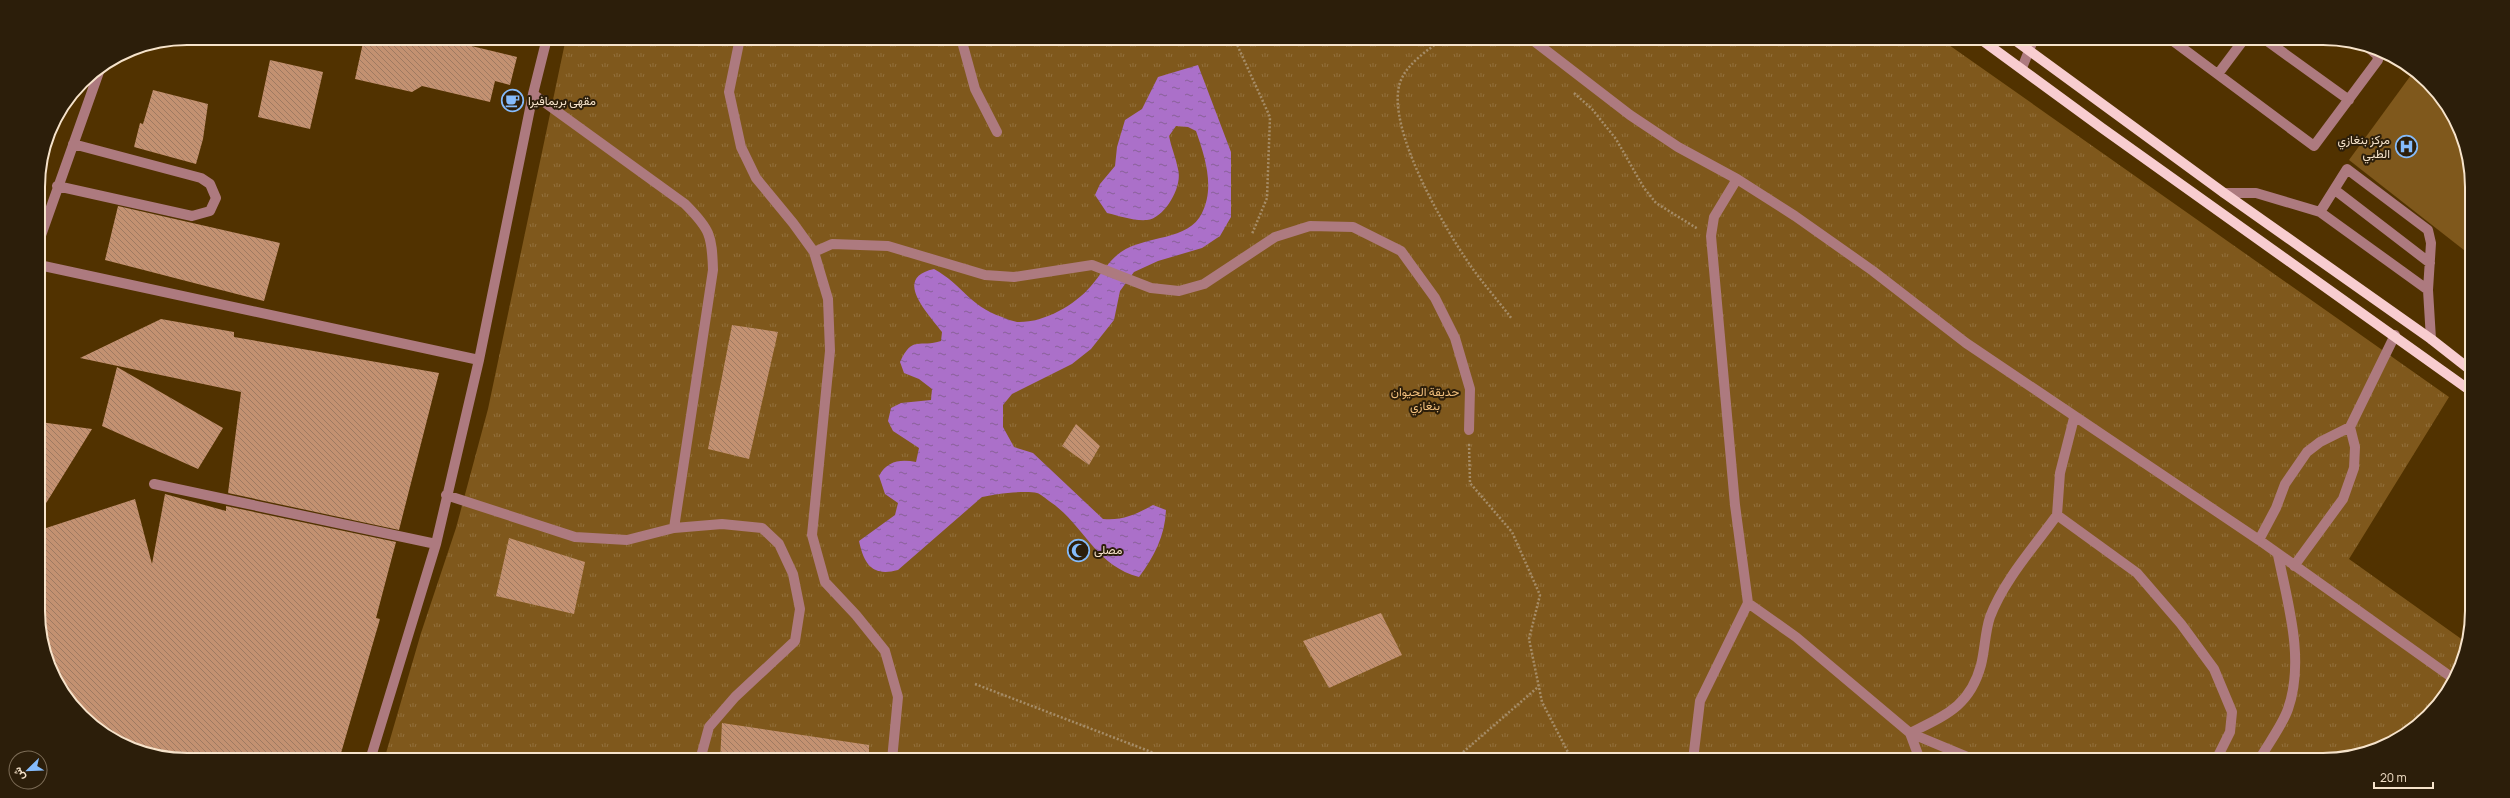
<svg xmlns="http://www.w3.org/2000/svg" width="2510" height="798" font-family="Manrope,Vazirmatn,sans-serif">
<defs>
<pattern id="park-tufts" width="24" height="20" patternUnits="userSpaceOnUse"><rect width="24" height="20" fill="#7f581c"/><path d="M3 7l-1-3M5 7V3M7 7l1-3M15 17l-1-3M17 17v-4M19 17l1-3" fill="none" stroke="#92703c"/></pattern>
<pattern id="water-ripples" width="26" height="14" patternUnits="userSpaceOnUse"><rect width="26" height="14" fill="#ab70c9"/><path d="M2 4q2-2 4 0t4 0M15 11q2-2 4 0t4 0" fill="none" stroke="#896198"/></pattern>
<pattern id="building-back-hatch" width="6" height="6" patternUnits="userSpaceOnUse"><rect width="6" height="6" fill="#c39171"/><path d="M-1 5l2 2M0 0l6 6M5-1l2 2" fill="none" stroke="#9f7a61"/></pattern>
</defs>
<rect width="100%" height="100%" fill="#513200"/>
<path fill="url(#park-tufts)" d="M566 38H1939L2449 397 2349 559 2467 643V650L2447 694 2414 729 2380 749 2333 760H384L421 633 456 528 488 409Z"/>
<path fill="#7f581c" d="M2414 71 2435 88 2457 121 2469 158V254L2349 160Z"/>
<path fill="url(#water-ripples)" d="M1198 65 1231 152V217L1220 236 1202 248 1158 261 1134 272 1120 291 1114 320 1091 349 1072 364 1012 394 1003 405V427L1014 447 1033 453 1103 519C1122 521 1137 514 1153 505L1166 510C1165 536 1154 557 1139 577 1094 565 1084 524 1049 501 1046 499 1041 494 1037 493 1026 490 993 494 982 497L898 570C872 577 864 564 859 541L895 515 898 503 885 494 879 476C887 461 900 459 916 462L919 448 893 431 888 421 891 408 901 403 931 400 932 389 919 379 904 373 900 362C912 335 920 348 941 341L942 332C928 313 892 278 934 269 963 285 968 305 1002 317 1007 319 1012 321 1017 322 1043 323 1074 306 1091 286 1100 276 1109 260 1121 252 1146 235 1189 241 1202 213 1215 187 1205 157 1196 131L1188 127 1176 126 1169 136C1171 147 1176 158 1178 169 1183 186 1165 218 1147 220 1133 221 1120 216 1107 213L1095 195 1100 184 1115 166 1117 147 1125 120 1142 109 1158 77Z"/>
<path fill="url(#building-back-hatch)" d="M364 38H438L517 57 510 85 495 81 490 102 422 86 412 92 355 79Z
M270 60 323 72 310 129 258 117Z
M153 90 208 104 203 139 196 164 134 147 140 123 143 124Z
M118 206 280 243 264 301 105 260Z
M161 319 234 332V337L439 373 399 530 228 493 241 392 80 358Z
M732 325 778 332 749 459 708 449Z
M117 367 223 428 198 469 102 426Z
M40 422 92 429 40 513Z
M1076 424 1100 446 1089 465 1062 446Z
M165 494 226 511V506L396 542 376 618 380 619 339 760H187L148 755 104 735 75 710 53 677 41 640 40 530 135 499 152 564Z
M509 538 585 562 574 614 496 596Z
M1381 613 1402 655 1329 688 1303 641Z
M722 723 869 745V760H720Z"/>
<g fill="none" stroke-linecap="round" stroke-linejoin="round">
<path stroke="#a68d68" stroke-width="2.5" stroke-dasharray="2 2" stroke-linecap="butt" d="M1234 38 1270 117 1267 198 1252 234
M1444 38C1428 50 1404 65 1399 86 1389 130 1439 218 1464 256 1478 278 1496 298 1512 319
M1508 38 1516 43
M978 43 991 45 1009 38
M1574 93 1592 109 1616 139 1644 188 1656 203 1698 229
M1469 444 1470 483 1512 532 1540 595 1529 639 1542 702 1572 760
M975 684 1172 760
M1454 760 1538 687"/>
<path stroke="#ad7a7f" stroke-width="10" d="M740 38 729 92 741 147 756 178 793 223 814 252 828 299 830 351 812 535 825 582 856 615 885 651 898 697 892 760
M961 38 975 89 997 132
M1530 38 1630 115 1678 147 1737 179 1795 216 1873 271 1966 343 2259 540 2454 679
M2169 38 2314 146 2378 60 2377 55 2363 43
M2263 38 2349 100
M2022 68 2034 38
M2218 74 2245 38
M533 94 685 204C710 229 712 235 713 270L674 528
M1737 179 1714 217 1711 236 1735 505 1748 603
M57 186 192 216 210 211 216 198 210 184 201 178 73 144
M2335 190 2430 263
M2224 193H2256L2320 212 2428 290 2431 339
M2320 212 2347 169 2428 230 2431 243 2428 290
M39 241 100 69
M814 252 832 244 888 246 985 275 1014 277 1092 265 1151 288 1179 291 1204 284 1275 237 1310 226 1353 227 1401 251 1435 298 1455 338 1470 389 1469 430
M39 265 479 360
M154 484 436 544
M446 495 575 537 627 540 674 528 722 524 762 528 779 544 793 574 800 609 795 641 735 697 709 727 700 760
M2057 515 2060 473 2074 418
M2259 540 2276 508 2285 484 2307 452 2320 442 2350 427 2395 335
M2294 566 2343 499 2354 468 2355 447 2350 427
M370 760 436 544 479 360 533 94 547 38
M1693 760 1700 701 1748 603 1796 637 1910 733 1975 760
M1920 760 1910 733C1946 715 1970 706 1981 665 1985 649 1985 632 1990 617 2004 580 2034 547 2057 515L2137 573 2181 624 2214 669 2232 712 2230 732 2216 760
M2259 760C2268 744 2282 726 2288 709 2305 660 2288 604 2278 555"/>
<path stroke="#f8cdd0" stroke-width="10" d="M1979 38 2102 128 2468 389
M2012 38 2224 193 2431 339 2468 368"/>
</g>
<defs>
<symbol id="cafe-ring" viewBox="-11 -11 22 22"><circle r="9.5" fill="#2c1e0a" stroke="#85bbfb" stroke-width="1.5"/><path d="M-5.5-4.5H6V0H3Q3 3.5 0 3.5H-2.5Q-5.5 3.5-5.5 0ZM3-3.2v2h1.7v-2ZM-6 4.5H4V6H-6Z" fill="#85bbfb"/></symbol>
<symbol id="hospital-ring" viewBox="-11 -11 22 22"><circle r="9.5" fill="#2c1e0a" stroke="#85bbfb" stroke-width="1.5"/><path d="M-5-5h3v3.5h4V-5h3V5h-3V1.5h-4V5h-3Z" fill="#85bbfb"/></symbol>
<symbol id="mosque-ring" viewBox="-11 -11 22 22"><circle r="9.5" fill="#2c1e0a" stroke="#85bbfb" stroke-width="1.5"/><path d="M3.5-4.9A6 6 0 1 0 3.5 4.9A5 5 0 1 1 3.5-4.9Z" fill="#85bbfb"/></symbol>
</defs>
<g fill-rule="evenodd">
<use href="#cafe-ring" x="500" y="88" width="25" height="25"/>
<use href="#hospital-ring" x="2394" y="134" width="25" height="25"/>
<use href="#mosque-ring" x="1066" y="538" width="25" height="25"/>
</g>
<g text-anchor="middle" stroke-width="4" stroke-linejoin="round" paint-order="stroke">
<g font-size="12" fill="#f6e3cb" stroke="#2c1e0a" text-anchor="start">
<text x="528" y="105">مقهى بريمافيرا</text>
<text x="2390" y="144" text-anchor="end">مركز بنغازي<tspan x="2390" dy="14">الطبي</tspan></text>
<text x="1094" y="554">مصلى</text>
</g>
<g font-size="12" fill="#f4c17e" stroke="#2c1e0a">
<text x="1425" y="396">حديقة الحيوان<tspan x="1425" dy="14">بنغازي</tspan></text>
</g>
</g>
<path d="M0 0H2510V798H0ZM187 45H2323A142 142 0 0 1 2465 187V611A142 142 0 0 1 2323 753H187A142 142 0 0 1 45 611V187A142 142 0 0 1 187 45Z" fill="#2c1e0a" fill-rule="evenodd"/>
<path fill="none" stroke="#f6e3cb" stroke-width="2" d="M187 45H2323A142 142 0 0 1 2465 187V611A142 142 0 0 1 2323 753H187A142 142 0 0 1 45 611V187A142 142 0 0 1 187 45Z"/>
<g transform="translate(28 770) rotate(247)"><circle r="19" fill="#2c1e0a" stroke="#7d6d57"/>
<path d="M0-3L7 15L0 10L-7 15Z" fill="#85bbfb"/>
<text y="-6" font-size="11" font-weight="bold" text-anchor="middle" fill="#f6e3cb">ش</text>
</g>
<path d="M2374 782v6h59v-6" fill="none" stroke="#f6e3cb" stroke-width="2"/>
<text x="2380" y="782" font-size="12" fill="#f6e3cb" stroke="#2c1e0a" stroke-width="3" paint-order="stroke">20 m</text>
</svg>
